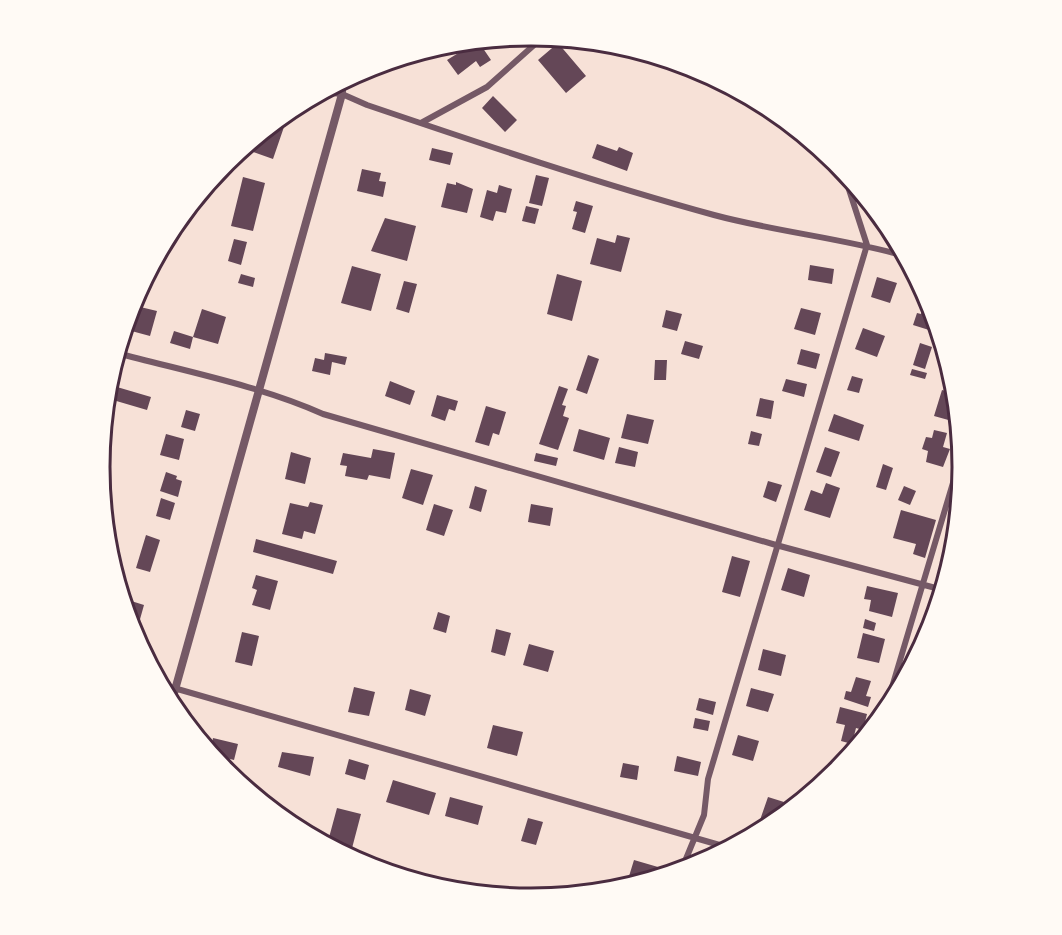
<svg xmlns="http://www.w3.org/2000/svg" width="1062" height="935" font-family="'PT Sans Narrow',sans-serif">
<rect width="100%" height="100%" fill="#f7e1d7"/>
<path fill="#644757" d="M478 41 491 60 480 67 476 61 458 75 447 60Z
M558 43 586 76 566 93 538 60Z
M493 96 517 120 505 132 482 108Z
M276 121 285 124 273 159 248 150 250 142Z
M597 144 617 151 619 147 633 153 627 171 592 158Z
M432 148 453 153 450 165 429 160Z
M362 169 381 173 379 181 386 182 383 197 357 191Z
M536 175 549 178 542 206 529 203Z
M243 177 265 183 253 231 231 226Z
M456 182 473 189 467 213 441 207 447 183 456 185Z
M499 185 512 189 506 213 496 211 493 221 480 217 487 190 497 193Z
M576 201 593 206 585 233 572 229 577 212 573 211Z
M526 206 539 209 535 224 522 221Z
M385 218 416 226 407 261 371 251Z
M617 235 630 238 621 272 590 264 597 238 615 243Z
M234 239 247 242 241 265 228 261Z
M810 265 834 269 832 284 808 280Z
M352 266 381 274 371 311 341 303Z
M241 274 255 278 253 287 238 283Z
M557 274 582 281 572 321 547 314Z
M877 277 897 283 890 303 871 297Z
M404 281 417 284 409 313 396 309Z
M927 297 933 315 929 330 913 325 917 313 921 314Z
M132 305 157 311 150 336 124 329Z
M801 308 821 313 815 335 794 329Z
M202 309 226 317 218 344 193 337Z
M666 310 682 314 677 331 662 327Z
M863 328 885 336 877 357 855 349Z
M174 331 193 337 190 349 170 343Z
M685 341 703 346 699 359 681 354Z
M920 343 932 347 925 369 913 365Z
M801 349 820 354 816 369 797 364Z
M325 353 347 357 345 365 332 362 330 375 312 371 315 358 324 360Z
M588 355 599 359 587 394 576 390Z
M655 360H667L666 380H654Z
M912 369 927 373 925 379 910 375Z
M852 376 863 379 859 393 847 390Z
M786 379 807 384 804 397 782 391Z
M390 381 415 391 410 405 385 396Z
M559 386 568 389 562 405 566 406 563 416 569 418 558 450 539 444Z
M117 387 151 397 147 410 113 400Z
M942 390 955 394 957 406 952 421 934 416Z
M437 395 458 401 455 411 449 409 445 421 431 416Z
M760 398 774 401 771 419 756 416Z
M486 406 506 412 499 435 493 433 489 446 475 442Z
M186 410 200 414 195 431 181 427Z
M627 414 654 420 648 444 621 438Z
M834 414 864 425 859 441 828 431Z
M579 429 610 438 604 460 573 451Z
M934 430 947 433 943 447 950 449 943 467 926 462 928 451 922 449 926 437 932 438Z
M751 431 762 434 759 446 748 444Z
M166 434 184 439 179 460 160 455Z
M619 447 638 452 635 467 615 463Z
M825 447 840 452 831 477 816 472Z
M373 449 395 453 390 479 369 475 367 480 345 476 347 466 340 465 343 453 371 458Z
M291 452 311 458 305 484 285 479Z
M536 453 558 458 556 466 534 461Z
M883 464 893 468 886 490 876 487Z
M411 469 433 475 423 505 402 498Z
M166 472 177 476 176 479 182 481 178 497 160 491Z
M768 481 782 485 776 502 763 497Z
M826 483 840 488 830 518 804 510 811 490 822 494Z
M475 486 487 490 481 512 469 508Z
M904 486 916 491 910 505 898 500Z
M161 498 175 503 170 520 156 516Z
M310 502 323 505 315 534 304 531 302 539 282 534 290 503 308 507Z
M434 504 453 510 444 536 426 530Z
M531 504 553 508 550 526 528 522Z
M901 510 936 520 925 558 913 554 916 544 893 538Z
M146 535 160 540 150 572 136 568Z
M949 536 956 537 952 559 943 557Z
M256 539 337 561 333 574 253 552Z
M732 556 750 561 740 597 722 592Z
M788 568 810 575 804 597 781 590Z
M256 575 278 581 270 610 252 605 257 590 252 588Z
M867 586 898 593 892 617 869 611 871 600 864 599Z
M128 600 144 605 135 637 125 610Z
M928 611 936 613 932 626 925 624Z
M438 612 450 616 446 633 433 629Z
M865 619 876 623 874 631 863 628Z
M496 629 511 633 505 656 491 652Z
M242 632 259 636 252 666 235 662Z
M863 633 885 639 879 663 857 658Z
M529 644 554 651 548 672 523 665Z
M763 649 786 655 781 676 758 670Z
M856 677 871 681 866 696 871 697 868 707 844 699 846 691 851 692Z
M354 687 375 692 369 716 348 712Z
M751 688 774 694 768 712 746 706Z
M410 689 431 695 425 716 405 710Z
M699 698 716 702 713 715 696 710Z
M840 707 867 714 863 730 856 728 852 744 841 741 845 725 836 723Z
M695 718 710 721 708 731 693 728Z
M493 725 523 732 517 756 487 748Z
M738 735 759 741 753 761 732 755Z
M213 738 238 744 234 760 210 754Z
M282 752 314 757 310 776 278 767Z
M677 756 701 762 698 776 674 771Z
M835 758 846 761 828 779Z
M349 759 369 765 365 780 345 774Z
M623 763 639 766 637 780 620 777Z
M393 780 436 793 429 815 386 802Z
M450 797 483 806 478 825 445 816Z
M768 797 784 802 779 820 773 824 760 820Z
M337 808 361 814 351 852 327 845Z
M528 818 543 822 536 845 521 841Z
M634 860 658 867 654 879 647 878 646 881 626 886Z"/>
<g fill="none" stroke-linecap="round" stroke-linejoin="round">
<path stroke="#755966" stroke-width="6" d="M322 92 342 94 367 105C482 144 597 183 714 215 777 232 842 238 905 256
M421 123 487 87 543 37
M117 353C184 371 261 386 323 414L776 545 943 590
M160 684 730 848
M884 714 961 456
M681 871 704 815 708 779 867 245 843 171"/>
<path stroke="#755966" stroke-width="8" d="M171 704 342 94V82"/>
</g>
<path d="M0 0H1062V935H0ZM110 467a421 421 0 1 1 842 0a421 421 0 1 1-842 0Z" fill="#fffaf5" fill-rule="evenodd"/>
<path fill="none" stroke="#4a2c40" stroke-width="3" d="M110 467a421 421 0 1 1 842 0a421 421 0 1 1-842 0Z"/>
</svg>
